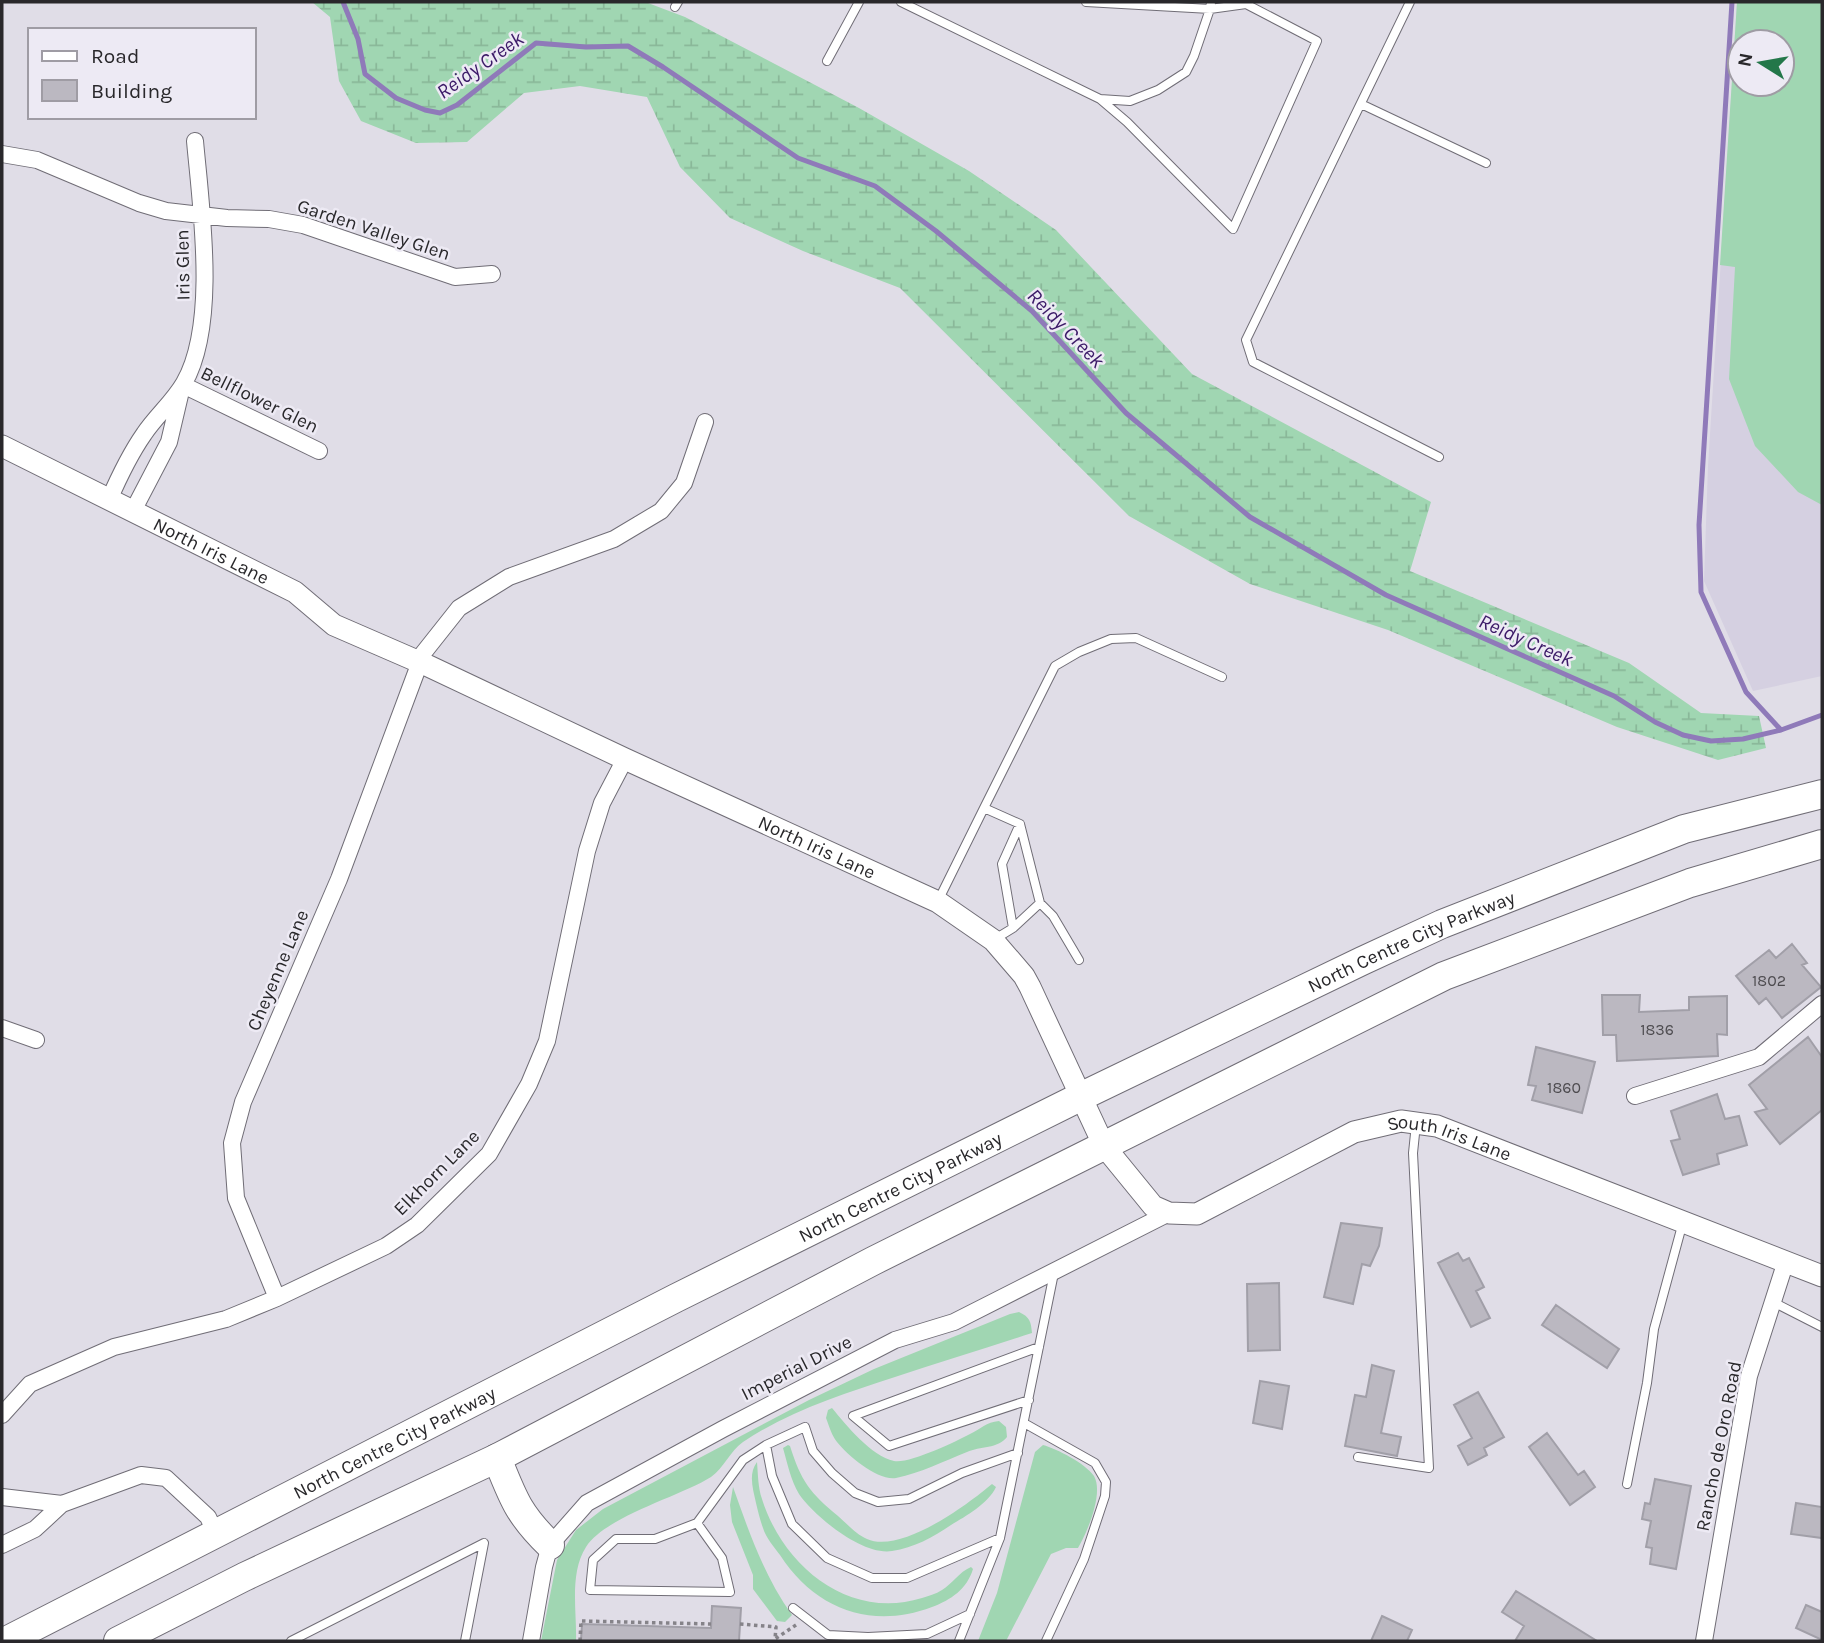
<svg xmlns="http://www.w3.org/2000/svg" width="1824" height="1643" font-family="Karla,sans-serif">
<defs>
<pattern id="wetland-marsh" width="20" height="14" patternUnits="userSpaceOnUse" patternTransform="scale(1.75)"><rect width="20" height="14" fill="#a0d6b2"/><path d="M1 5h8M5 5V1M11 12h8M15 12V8" fill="none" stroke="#8ab899"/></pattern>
</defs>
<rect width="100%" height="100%" fill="#e0dde7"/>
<path fill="#d5d0e1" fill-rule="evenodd" d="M1737 2H1822V676L1753 691 1704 581 1708 466ZM1740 42H1782V84H1740Z"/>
<path fill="url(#wetland-marsh)" d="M312 2H632L648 3 685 17 859 108 969 171 1056 230 1192 374 1431 502 1410 571 1629 663 1701 713 1759 716 1766 748 1718 760 1617 727 1388 630 1250 584 1129 516 900 288 803 251 730 218 680 167 647 97 580 86 524 93 467 142 416 143 361 121 339 81 330 17Z"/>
<path fill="#a0d6b2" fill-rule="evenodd" d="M1737 2H1822V505L1798 492 1755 446 1729 379 1735 267 1720 265ZM1782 42V84H1740V42Z
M1019 1312C1030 1317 1031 1322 1032 1333 986 1348 940 1362 895 1377 843 1394 789 1411 743 1442 730 1451 724 1468 711 1477 679 1497 606 1516 586 1547 569 1574 577 1612 576 1641H541L557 1560 576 1530 603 1509 809 1400 874 1369 1010 1314Z
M832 1408C846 1425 871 1456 894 1461 909 1464 955 1442 970 1434 981 1429 986 1422 999 1421L1006 1427 1007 1437C998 1449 980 1446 967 1452 944 1461 921 1473 896 1478 878 1481 848 1456 837 1442 832 1436 829 1426 826 1418L828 1410Z
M788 1445 790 1446C801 1481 810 1493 838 1516 846 1523 857 1535 867 1539 901 1554 967 1505 992 1484L996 1487C988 1504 966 1516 951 1525 933 1537 914 1548 892 1551 863 1556 815 1517 799 1494 791 1481 787 1462 783 1448Z
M1043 1445C1057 1449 1085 1463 1094 1476 1104 1493 1087 1533 1078 1548H1066L1051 1554 1006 1641H978L997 1593 1035 1452Z
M757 1462C758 1474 758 1488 762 1499 783 1566 849 1621 922 1598 928 1596 936 1594 942 1590 952 1584 959 1572 971 1567L973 1569C967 1589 951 1600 932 1607 871 1630 815 1609 780 1555 774 1547 766 1538 763 1528 760 1520 758 1511 756 1503 753 1489 748 1474 757 1462Z
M733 1487C749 1532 764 1576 792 1615L785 1622 777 1621 753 1589V1575L732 1522 730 1505Z"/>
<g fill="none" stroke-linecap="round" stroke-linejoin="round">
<path stroke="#8f7ab9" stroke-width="5" d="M343 2 358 39 365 74 396 98 425 110 440 113 457 105 536 43 586 47 628 46 663 67 798 158 875 186 936 231 1032 311 1126 413 1250 517 1386 595 1614 696 1655 722 1683 735 1711 741 1743 739 1781 730 1822 715
M1732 2 1699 525 1701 592 1746 692 1781 730"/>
</g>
<path fill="#bbb8c1" stroke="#a19fa8" stroke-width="2" d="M1792 944 1807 963 1802 965 1821 987 1782 1018 1766 998 1759 1004 1736 976 1769 950 1776 958Z
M1602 995H1640L1639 1012 1689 1010V997L1727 996V1035L1717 1034 1718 1056 1617 1061 1616 1035H1603Z
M1808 1037 1822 1057V1110L1780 1144 1755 1112 1767 1109 1749 1085Z
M1536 1047 1595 1062 1582 1113 1532 1100 1536 1086 1528 1085Z
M1717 1094 1725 1119 1739 1116 1747 1145 1717 1154 1719 1164 1683 1175 1671 1141 1680 1139 1671 1111Z
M1341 1223 1382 1228 1379 1246 1370 1266 1362 1264 1353 1304 1324 1297Z
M1458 1253 1463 1261 1469 1258 1484 1287 1476 1291 1490 1318 1471 1327 1438 1263Z
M1279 1283 1280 1350 1248 1351 1247 1284Z
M1556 1305 1619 1349 1607 1368 1542 1325Z
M1372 1365 1394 1371 1381 1433 1401 1437 1397 1456 1345 1446 1355 1395 1366 1397Z
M1260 1381 1289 1386 1282 1429 1253 1423Z
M1478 1392 1504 1437 1484 1448 1487 1455 1468 1465 1458 1446 1472 1438 1454 1405Z
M1547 1433 1578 1475 1584 1471 1595 1487 1570 1505 1529 1447Z
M1655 1479 1691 1486 1676 1569 1650 1564 1652 1548 1646 1547 1651 1521 1642 1519 1645 1503 1650 1504Z
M1796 1503 1822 1507V1538L1791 1534Z
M1516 1591 1597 1641H1515L1524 1626 1502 1612Z
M1806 1605 1822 1612V1640L1796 1628Z
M712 1606 741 1608 739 1641H581L582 1624 711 1628Z
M1382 1616 1412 1630 1407 1641H1371Z"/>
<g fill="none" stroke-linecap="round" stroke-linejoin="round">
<defs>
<path id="service" d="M901 2 1100 99 1130 101 1158 90 1186 72 1194 56 1210 9 1211 2
M1086 2 1210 9 1246 4 1317 41 1233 229 1127 122 1100 99
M1410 2 1246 340 1253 362 1439 457
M675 7 678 2
M827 61 859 2
M1361 104 1486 163
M984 808 1055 666 1079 652 1111 639 1136 638 1222 677
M938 901 984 808 1020 824 1040 903
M1013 928 1002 864 1020 824
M995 939 1013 928 1040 903 1053 916 1079 960
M1773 1302 1822 1327
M1029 1400 889 1446 853 1416 1039 1347
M1024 1423 1095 1463 1106 1482 1105 1496 1084 1559 1046 1641
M1358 1457 1429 1468 1413 1153 1416 1124
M1627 1484 1647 1383 1654 1329 1683 1222
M697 1523 722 1558 730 1592 590 1590 593 1560 616 1539H655L697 1523 743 1460 766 1445
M1000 1538 907 1578H872L827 1558 792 1524 772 1476 766 1445 805 1427 813 1451 832 1473 855 1493 878 1502 909 1499 962 1473 1018 1453
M793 1608 828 1635 868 1637 927 1634 970 1614
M291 1641 484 1543 465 1641
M959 1641 1000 1538 1054 1273"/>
<path id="minor" d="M2 154 37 160 139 203 166 211 227 218 269 219 303 225 455 277 492 274
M183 385 319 451
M109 500C119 477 130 454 144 434 156 416 173 402 184 383 218 324 201 208 195 141
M133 511 169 442 181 391
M2 1028 36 1040
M1635 1096 1759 1057 1822 1004
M277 1298 236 1198 232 1143 243 1102 339 879 420 662 417 661 459 608 509 577 614 539 661 511 684 483 705 422
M2 1415 30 1384 114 1347 226 1319 277 1298 386 1246 417 1225 489 1154 529 1084 547 1041 587 851 602 803 625 759
M2 1497 62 1504 141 1475 166 1478 208 1517 216 1534
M2 1545 35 1529 62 1504
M531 1641 544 1567 550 1545 587 1503 723 1429 895 1340 954 1322 1169 1213
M1704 1641 1749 1376 1786 1261"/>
<g id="tertiary">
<path id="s1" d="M2 446 295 592 334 625 417 661"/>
<path id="s2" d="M420 662 625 759 938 902 993 940 1024 976 1030 987 1104 1146 1153 1206 1169 1213 1197 1214 1354 1132 1401 1121 1437 1126 1822 1276"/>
</g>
<g id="trunk">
<path d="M497 1458C513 1498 518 1514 550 1545"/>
<path id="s3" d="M6 1641 676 1298 1080 1097 1362 961 1442 924 1684 829 1822 794"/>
<path d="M118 1641 244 1577 497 1458 873 1261 1444 976 1690 883 1822 844"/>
</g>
</defs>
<use href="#service" stroke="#706d76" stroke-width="10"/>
<use href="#minor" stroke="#706d76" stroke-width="18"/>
<use href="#tertiary" stroke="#706d76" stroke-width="23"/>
<use href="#trunk" stroke="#706d76" stroke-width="30"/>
<path stroke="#858389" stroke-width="3.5" stroke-dasharray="3.5 3.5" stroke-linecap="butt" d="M740 1624 776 1627 775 1639 796 1625
M580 1641 581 1621 711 1624"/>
<use href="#service" stroke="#fff" stroke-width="8"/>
<use href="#minor" stroke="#fff" stroke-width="16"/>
<use href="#tertiary" stroke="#fff" stroke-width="21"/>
<use href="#trunk" stroke="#fff" stroke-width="28"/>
</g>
<g text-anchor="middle" stroke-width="5" stroke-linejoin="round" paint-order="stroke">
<g font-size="16" fill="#4e4c50">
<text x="1769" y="986">1802</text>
<text x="1657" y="1035">1836</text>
<text x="1564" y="1093">1860</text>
</g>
<g font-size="19" fill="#29282b" stroke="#edeaf4">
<text transform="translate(374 229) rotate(18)" y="7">Garden Valley Glen</text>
<text transform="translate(182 265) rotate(-91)" y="7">Iris Glen</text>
<text transform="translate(260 399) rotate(26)" y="7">Bellflower Glen</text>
<text dy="7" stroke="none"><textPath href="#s1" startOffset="234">North Iris Lane</textPath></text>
<text dy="7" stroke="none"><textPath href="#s2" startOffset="438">North Iris Lane</textPath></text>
<text dy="7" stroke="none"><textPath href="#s3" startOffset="1570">North Centre City Parkway</textPath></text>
<text transform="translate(277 970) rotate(-67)" y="7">Cheyenne Lane</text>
<text dy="7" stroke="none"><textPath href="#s2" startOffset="1272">South Iris Lane</textPath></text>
<text transform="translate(436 1172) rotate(-45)" y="7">Elkhorn Lane</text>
<text dy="7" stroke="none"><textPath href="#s3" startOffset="1003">North Centre City Parkway</textPath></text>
<text transform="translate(796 1367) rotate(-27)" y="7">Imperial Drive</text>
<text dy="7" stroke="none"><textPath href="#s3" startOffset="436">North Centre City Parkway</textPath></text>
<text transform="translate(1718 1446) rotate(-79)" y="7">Rancho de Oro Road</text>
</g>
<g font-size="21" font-style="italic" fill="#3c1b68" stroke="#edeaf4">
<text transform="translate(480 65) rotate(-35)" y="7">Reidy Creek</text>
<text transform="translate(1066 328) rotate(46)" y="7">Reidy Creek</text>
<text transform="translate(1526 640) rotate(24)" y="7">Reidy Creek</text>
</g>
</g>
<rect width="1824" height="1643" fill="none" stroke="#29282b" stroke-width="7"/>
<rect x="28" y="28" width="228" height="91" fill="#edeaf4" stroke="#9f9ca4" stroke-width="2"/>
<rect x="42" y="51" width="35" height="10" fill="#ffffff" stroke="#9f9ca4" stroke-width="2"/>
<text x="91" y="63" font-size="21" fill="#29282b">Road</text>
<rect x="42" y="80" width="35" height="21" fill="#bbb8c1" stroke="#9f9ca4" stroke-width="2"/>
<text x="91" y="98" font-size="21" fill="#29282b">Building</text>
<g transform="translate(1761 63) rotate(281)"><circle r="33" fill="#edeaf4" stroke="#9f9ca4" stroke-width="2"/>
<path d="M0-5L12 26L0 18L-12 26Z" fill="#237749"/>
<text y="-10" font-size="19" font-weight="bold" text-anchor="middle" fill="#29282b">N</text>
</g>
</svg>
